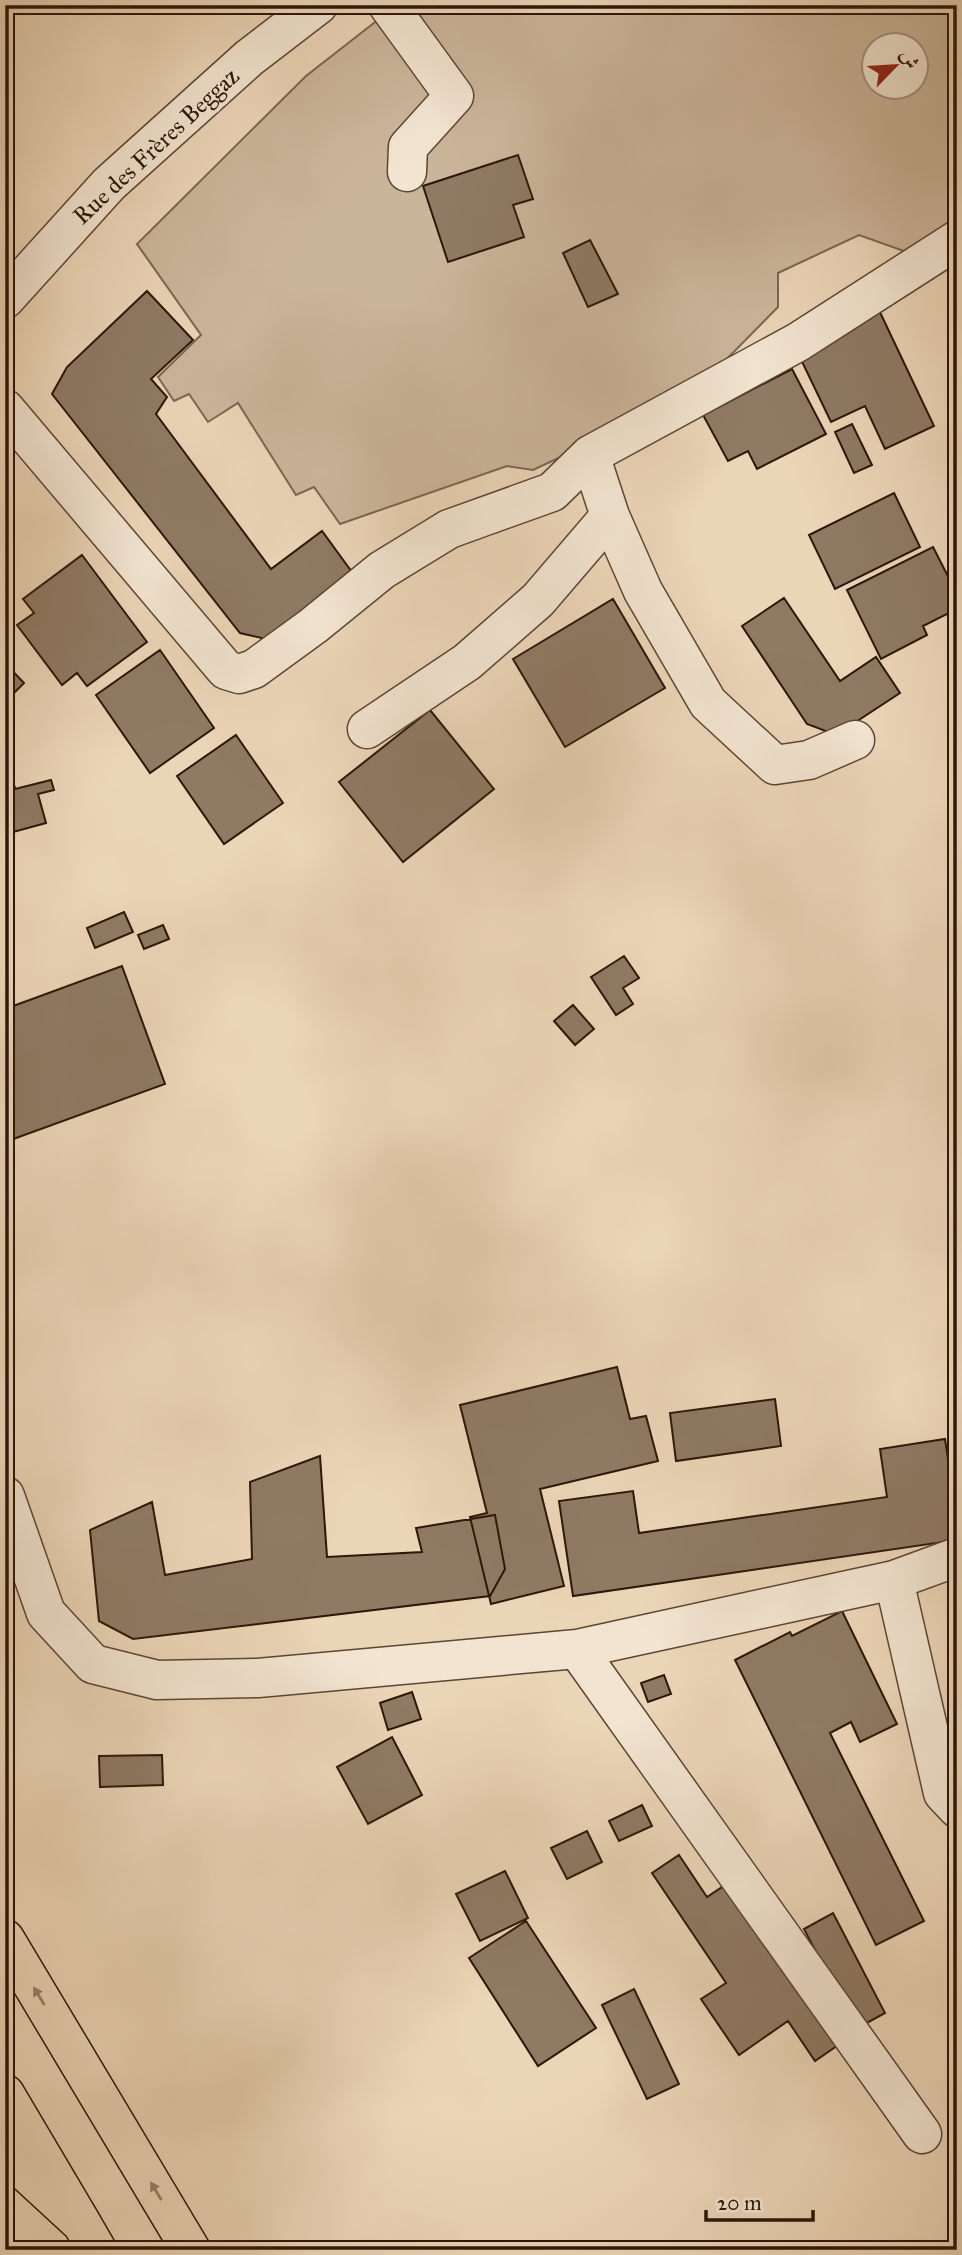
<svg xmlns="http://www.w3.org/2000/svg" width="962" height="2255" font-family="'IM FELL Great Primer',Amiri,serif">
<rect width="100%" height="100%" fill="#ebd5b7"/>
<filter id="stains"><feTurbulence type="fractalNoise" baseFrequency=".00286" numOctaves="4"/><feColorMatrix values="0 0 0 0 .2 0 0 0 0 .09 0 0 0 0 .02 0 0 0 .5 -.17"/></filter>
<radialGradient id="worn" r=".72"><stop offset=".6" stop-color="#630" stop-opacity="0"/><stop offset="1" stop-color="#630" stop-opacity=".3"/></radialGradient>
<path fill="#cbb59a" stroke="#7c6652" stroke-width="2" fill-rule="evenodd" d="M397 5H957V199L955 201 957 207V235L918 256 859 235 778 273V307L710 376 567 454 533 470 507 466 340 524 314 487 296 495 238 403 208 422 189 394 174 401 158 377 201 335 137 244 306 76ZM874 46H916V88H874Z"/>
<path fill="#8f7a64" stroke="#2c170a" stroke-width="2" d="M518 155 533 199 513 205 524 237 448 262 423 186Z
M590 240 618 294 588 307 563 253Z
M147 291 193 340 151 379 167 397 156 414 271 569 322 531 357 579 274 641 240 633 52 394 67 367Z
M878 308 934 426 885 449 865 406 831 422 795 347Z
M792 369 826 434 757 469 748 451 728 461 703 415Z
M852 424 872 465 854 473 835 432Z
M894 493 920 547 835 589 809 535Z
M933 547 957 594V609L923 626 927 635 881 659 847 590Z
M82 555 147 642 87 686 77 673 62 685 17 625 34 613 23 599Z
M784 598 840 681 876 657 900 693 836 735 807 724 742 626Z
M613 599 665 688 565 747 513 659Z
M160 650 214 728 150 773 96 695Z
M5 663 24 683 5 702Z
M430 710 494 789 403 862 339 782Z
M236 735 283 803 224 844 177 776Z
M13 780 15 789 51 780 54 790 38 794 46 823 6 834 5 782Z
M124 912 133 932 95 948 87 928Z
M163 925 169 939 144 949 138 935Z
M624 956 639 978 623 988 633 1004 616 1015 591 977Z
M122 966 165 1084 5 1142V1009Z
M573 1005 594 1029 575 1045 554 1021Z
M617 1367 630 1419 646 1416 658 1461 540 1489 564 1586 491 1604 470 1517 487 1513 460 1405Z
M775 1399 781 1446 676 1461 670 1413Z
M945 1439 957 1517V1540L573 1596 559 1501 633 1491 639 1533 887 1497 880 1449Z
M320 1456 327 1557 422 1552 416 1528 495 1515 505 1569 490 1596 133 1639 99 1621 90 1530 152 1502 165 1575 252 1559 250 1482Z
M842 1611 897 1724 860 1742 851 1722 830 1733 924 1921 876 1945 735 1660 790 1632 792 1636Z
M664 1675 671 1694 648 1702 641 1683Z
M412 1692 421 1719 388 1730 380 1703Z
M392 1737 422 1795 368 1824 337 1767Z
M162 1755 163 1785 100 1787 99 1756Z
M642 1805 652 1826 619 1841 609 1821Z
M587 1831 602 1862 567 1879 551 1848Z
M679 1855 707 1897 734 1879 844 2041 815 2061 788 2021 739 2055 701 1999 726 1983 652 1873Z
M505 1871 528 1918 480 1941 456 1894Z
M833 1913 885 2013 856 2029 804 1929Z
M526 1921 596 2028 538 2066 469 1958Z
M634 1989 679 2084 647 2099 602 2005Z"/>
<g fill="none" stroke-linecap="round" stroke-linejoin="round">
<defs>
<path id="minor" d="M388 5 454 96 408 147 407 172
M5 299 109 184 249 58 318 5
M5 409 226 670 239 674 254 669 313 626 382 570 449 529 552 492 590 455 798 342 957 240
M590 455 610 516 643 591 708 703 775 765 809 760 855 740
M367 729 467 662 538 600 610 516
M5 1496 46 1613 93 1664 157 1680 258 1678 577 1649 894 1580 957 1557
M894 1580 943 1793 957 1808
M577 1649 922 2134"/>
<path id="highway" d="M5 1939 191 2250
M5 2094 82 2224
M5 2153 82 2224 97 2250"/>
</defs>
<use href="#minor" stroke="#5c4635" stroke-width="41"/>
<use href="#highway" stroke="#2c170a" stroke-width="41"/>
<use href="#minor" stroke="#f2e4d0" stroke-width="38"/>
<use href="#highway" stroke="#ebd5b7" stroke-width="38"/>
</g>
<defs><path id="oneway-solid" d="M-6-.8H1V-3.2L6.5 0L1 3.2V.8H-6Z" transform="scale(1.75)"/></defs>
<g fill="#958069">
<use href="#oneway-solid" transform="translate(39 1996) rotate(-121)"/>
<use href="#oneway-solid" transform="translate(156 2191) rotate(-121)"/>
</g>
<g text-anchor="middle" stroke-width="7" stroke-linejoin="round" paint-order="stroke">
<g font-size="24" fill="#2c170a" stroke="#f2e4d0">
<text transform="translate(156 146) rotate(-43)" y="8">Rue des Frères Beggaz</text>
</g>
</g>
<rect width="962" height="2255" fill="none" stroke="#ebd5b7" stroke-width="28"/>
<rect x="7" y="7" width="948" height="2241" fill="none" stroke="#2c170a" stroke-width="3.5"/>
<rect x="14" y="14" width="934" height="2227" fill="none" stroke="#2c170a" stroke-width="2"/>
<g transform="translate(895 66) rotate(65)"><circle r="33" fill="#f2e4d0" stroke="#a39281" stroke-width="2"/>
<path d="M0-5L12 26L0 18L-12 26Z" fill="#8f2418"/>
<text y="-10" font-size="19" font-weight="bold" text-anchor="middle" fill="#2c170a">ش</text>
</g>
<path d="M706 2210v10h107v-10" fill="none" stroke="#2c170a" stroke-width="3.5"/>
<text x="717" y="2210" font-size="21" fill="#2c170a" stroke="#f2e4d0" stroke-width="5" paint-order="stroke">20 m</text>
<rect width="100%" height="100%" filter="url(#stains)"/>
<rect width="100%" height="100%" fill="url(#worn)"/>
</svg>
